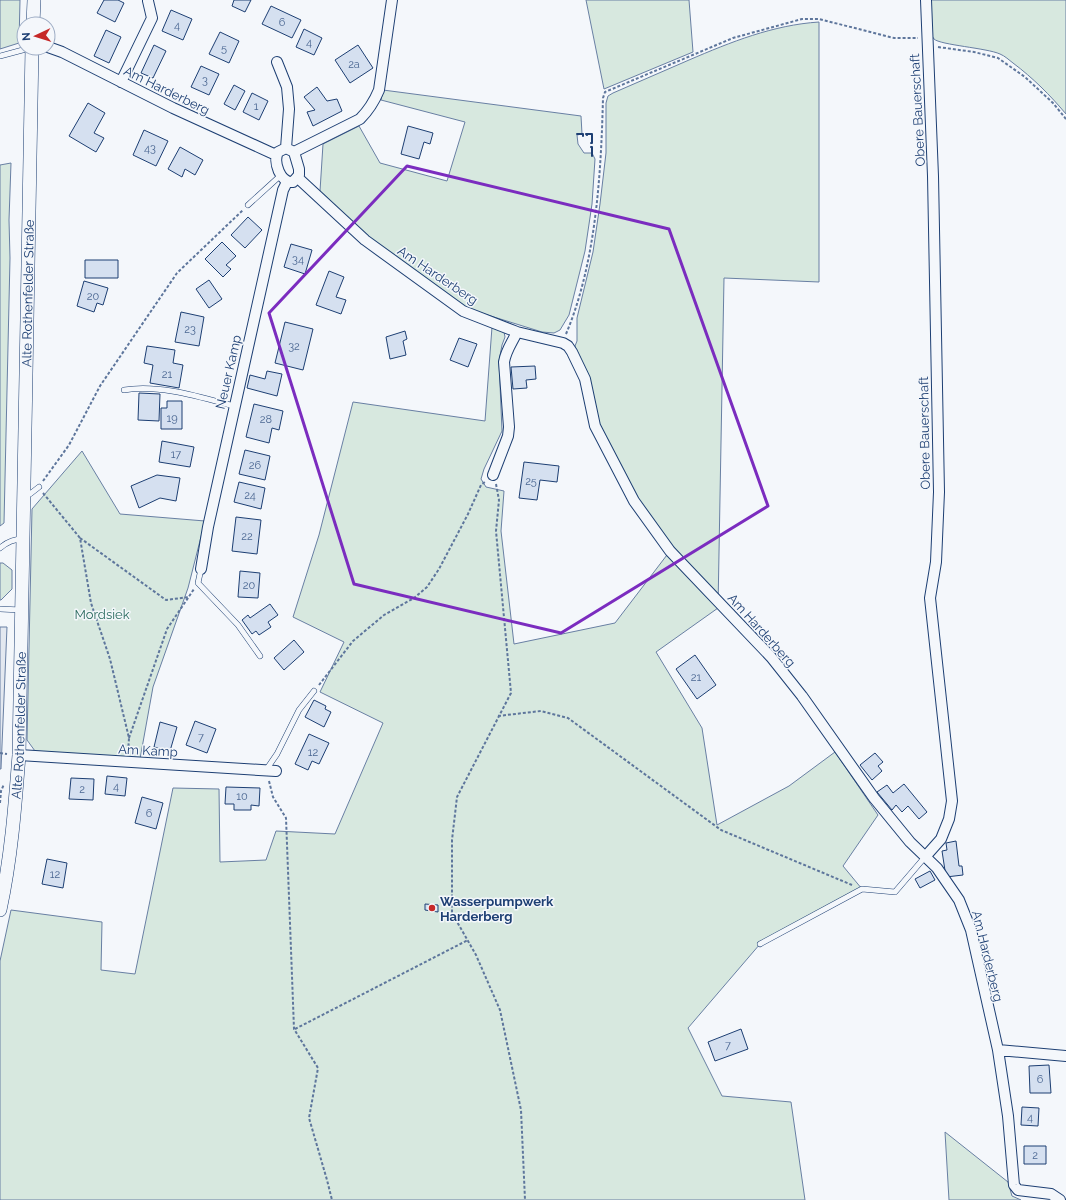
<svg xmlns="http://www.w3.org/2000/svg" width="1066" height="1200" font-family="Raleway,sans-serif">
<rect width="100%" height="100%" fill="#f4f7fb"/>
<path fill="#d7e8df" stroke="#687fa3" d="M0 0H20L19 43 0 49Z
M586 0H689L693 52 604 89Z
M930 0H1066V114C1050 95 1033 78 1013 63 1009 60 1005 56 1000 54 987 48 940 45 934 39 928 33 930 9 930 0Z
M819 22V282L724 278 718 608 656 652 702 728 717 825 789 786 835 752 878 815 843 866 862 889 760 944 688 1028 722 1096 791 1102 805 1200H0V961L11 910 102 922 101 970 135 974 173 788 219 789 220 862 266 860 276 831 335 834 383 723 320 692 344 642 293 617 319 535 353 402 485 421 492 327 504 332 505 337 502 345 499 361 502 431 484 469 481 479 486 487 504 491 501 531 514 644 615 623 670 551 634 501 595 426 577 363 575 346 577 341V318L593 252 600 204 606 153V103L608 96 613 93C638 82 664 71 689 60 731 42 773 25 819 22Z
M383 90 581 116 582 134 577 135 578 144 584 153H592L595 159 592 204 585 251 569 315 560 330 554 333 542 332 465 308 367 236 320 191 323 144 359 126 380 163 447 181 465 122 381 100Z
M11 163 9 220 10 258 4 523 0 526V165Z
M82 451 120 514 205 521 188 588 153 687 140 759 35 751 27 740 32 509Z
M0 563H3L12 570V589L1 600H0Z
M945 1132 1008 1182 1012 1196 1021 1200H949Z"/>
<path fill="#e3e8f0" stroke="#687fa3" d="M0 627H7L1 769H0Z"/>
<path fill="#d5e0f0" stroke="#1d3f73" d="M104 0H118L124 3 115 22 97 13Z
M234 0H251L245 12 232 6Z
M271 6 301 20 292 38 262 24Z
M171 10 192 19 183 40 162 31Z
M304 29 322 38 314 55 296 47Z
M106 30 121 37 109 63 94 56Z
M220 32 239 41 229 63 209 54Z
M154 45 166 51 153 78 141 73Z
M358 45 373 68 350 83 335 60Z
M201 66 219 74 209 95 191 87Z
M234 85 245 91 235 110 224 104Z
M317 87 327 101 337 99 342 111 313 126 307 112 315 110 304 97Z
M252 93 268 101 259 120 243 112Z
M88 103 105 113 94 133 104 138 96 152 69 136Z
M408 126 433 133 430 144 424 142 419 159 401 154Z
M144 130 168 141 156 166 133 155Z
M180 147 203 160 195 175 185 169 182 177 168 169Z
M248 217 262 230 245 248 231 235Z
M222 242 236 256 226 265 231 269 223 277 205 259Z
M291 244 312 250 305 274 284 267Z
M85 260H118V278H85Z
M329 271 344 277 336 297 346 300 341 314 316 305Z
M209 280 222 299 209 308 196 289Z
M84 281 108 288 103 305 97 303 94 312 77 306Z
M181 312 204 317 199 346 175 342Z
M285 322 313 329 303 370 275 363Z
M405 331 407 339 403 341 406 355 390 359 386 337Z
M459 338 477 344 468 367 450 360Z
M147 346 175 350 173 363 183 365 179 388 150 383 153 365 144 363Z
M535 366 536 379 526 380 527 388 513 389 511 367Z
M267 371 282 374 277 396 247 388 250 375 265 379Z
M139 393 160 394 159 421 138 420Z
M167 401H182V429H161V408H167Z
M254 404 283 411 279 430 272 428 269 443 246 437Z
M162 441 194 447 190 467 159 462Z
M245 450 270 456 265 480 239 474Z
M524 462 559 466 557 482 540 480 537 500 519 498Z
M157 475 180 478 176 501 160 498 139 508 131 486Z
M239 482 265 488 261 509 234 502Z
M236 517 261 520 257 554 232 551Z
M240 571 260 573 258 598 238 597Z
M270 604 278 615 268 622 271 627 259 635 256 631 252 634 242 620 248 615 250 618Z
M294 640 304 652 284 670 274 658Z
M695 655 716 685 697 699 676 669Z
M314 700 326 706 325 709 331 712 324 727 305 717Z
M195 721 216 729 207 753 186 745Z
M160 722 177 727 170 751 154 747Z
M309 734 329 743 319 764 312 761 308 770 295 764Z
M875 753 883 762 878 766 882 771 872 780 860 765Z
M107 776 127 778 125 796 105 794Z
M71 778 94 779 93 800 69 799Z
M904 784 927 812 919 819 908 806 902 812 896 805 892 810 877 792 887 785 893 793Z
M226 787 260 788 259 806 251 805V810H234V804H225Z
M142 797 163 803 156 829 135 823Z
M956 841 959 866H962L963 875 946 877 942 851 947 850 946 843Z
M47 859 67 863 63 888 42 884Z
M930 871 935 880 920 888 915 879Z
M425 904 438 905V912L425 910Z
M741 1029 748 1049 715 1061 708 1042Z
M1049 1065 1051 1093H1030L1029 1066Z
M1022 1107 1039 1108 1038 1126 1021 1125Z
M1024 1146H1046V1164H1024Z"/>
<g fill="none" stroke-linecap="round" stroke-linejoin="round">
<defs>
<path id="service" d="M0 56 30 48
M248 205 281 175
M124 390C159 384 200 397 234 406
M25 495 30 494 39 487
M0 548C7 542 13 539 23 539
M201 569 198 583 238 625 260 656
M0 609 21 610
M266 770 277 754 299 710 314 691
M760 944 862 889 895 892 925 857"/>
<path id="minor" d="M48 47 62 52 173 108 276 155
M277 62 287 87 289 109 286 148
M121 82 152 18 148 1
M286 148 294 152 299 169V175L293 182C280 183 273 162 278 152Z
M294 152 360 119C369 110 374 102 379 90L392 0
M298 178 365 240 463 311 517 332 563 343 568 346 572 352 585 379 595 426 634 501 670 551 771 657 802 696 874 798 910 842 937 868 959 900 971 930 998 1050 1008 1116 1014 1185 1018 1190 1051 1194 1060 1200
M493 475 508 436 509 427 504 362C506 350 512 343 517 332
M201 569 208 527 283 190 287 182
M19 755 276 771
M925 857 941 839 949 819 952 801 930 598 936 562 939 492 933 176 926 0
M998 1050 1066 1056"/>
<g id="tertiary">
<path d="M33 24 34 0"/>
<path id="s1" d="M0 910C11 859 15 807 19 755L32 48"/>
</g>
</defs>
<use href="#service" stroke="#1d3f73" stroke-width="6"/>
<use href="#minor" stroke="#1d3f73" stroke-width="12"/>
<use href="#tertiary" stroke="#1d3f73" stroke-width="14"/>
<path stroke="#5e769c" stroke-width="2" stroke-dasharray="3 2" stroke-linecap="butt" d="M938 47 974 52 998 58 1025 77 1053 103 1066 119
M566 334C596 263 601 175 603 98L605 92 733 38 802 19H819L894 38H918
M43 481 69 445 100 386 177 273 243 210
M496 484 499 500 496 531 511 693 457 797 452 840V913L476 955 500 1010 521 1110 525 1200
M43 493 80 538 91 603 110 659 129 738 128 753
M80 538 166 600 189 597
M319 685 353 641 384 615 414 598 427 587 439 569 468 514 481 485 486 481
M498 716 541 711 568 718 721 830 852 885
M129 738 167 629 194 589
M0 753 7 754
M269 781 273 797 286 818 294 1029 318 1068 309 1118 327 1180 332 1200
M0 803 1 791 4 784
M295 1029 468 940"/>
<use href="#service" stroke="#f4f7fb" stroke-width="5"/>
<use href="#minor" stroke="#f4f7fb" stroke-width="10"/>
<use href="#tertiary" stroke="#f4f7fb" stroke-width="13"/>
<path stroke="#1d3f73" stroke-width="2" d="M577 134H583V136
M587 135 586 134H592V143H591
M591 147H592V156"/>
</g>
<path fill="none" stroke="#7b2cbf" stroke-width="3" stroke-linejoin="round" d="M407 166 669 229 768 506 561 633 354 584 269 313Z"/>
<circle fill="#c62828" stroke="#f4f7fb" stroke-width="1.5" cx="432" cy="908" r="4"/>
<g text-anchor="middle" stroke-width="3" stroke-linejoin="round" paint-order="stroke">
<g font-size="11" fill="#4b6792">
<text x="282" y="26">6</text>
<text x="177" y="29">4</text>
<text x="309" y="46">4</text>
<text x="224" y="52">5</text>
<text x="354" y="68">2a</text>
<text x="205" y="84">3</text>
<text x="256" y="110">1</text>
<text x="150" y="152">43</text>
<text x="298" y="263">34</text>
<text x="93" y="300">20</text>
<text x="190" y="333">23</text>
<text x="294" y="350">32</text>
<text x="167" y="378">21</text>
<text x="172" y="422">19</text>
<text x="266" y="423">28</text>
<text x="176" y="458">17</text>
<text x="255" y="469">26</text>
<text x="531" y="485">25</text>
<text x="250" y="499">24</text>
<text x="247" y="540">22</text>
<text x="249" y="589">20</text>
<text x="696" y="681">21</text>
<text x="201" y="741">7</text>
<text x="313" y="756">12</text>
<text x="116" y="790">4</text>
<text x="82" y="793">2</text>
<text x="242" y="800">10</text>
<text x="149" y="817">6</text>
<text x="55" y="878">12</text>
<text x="728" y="1049">7</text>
<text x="1040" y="1083">6</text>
<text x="1030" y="1121">4</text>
<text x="1035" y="1159">2</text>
</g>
<g font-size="13" fill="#1d3f73" stroke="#f4f7fb">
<text transform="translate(167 90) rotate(26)" y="5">Am Harderberg</text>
<text transform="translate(917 110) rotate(-93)" y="5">Obere Bauerschaft</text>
<text transform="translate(438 275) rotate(34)" y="5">Am Harderberg</text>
<text dy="5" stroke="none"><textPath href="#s1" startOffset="618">Alte Rothenfelder Straße</textPath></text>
<text transform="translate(228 372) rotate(-77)" y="5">Neuer Kamp</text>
<text transform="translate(924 433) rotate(-91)" y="5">Obere Bauerschaft</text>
<text transform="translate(762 630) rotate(48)" y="5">Am Harderberg</text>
<text dy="5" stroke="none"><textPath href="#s1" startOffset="186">Alte Rothenfelder Straße</textPath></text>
<text transform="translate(148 750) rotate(3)" y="5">Am Kamp</text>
<text transform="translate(988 956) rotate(76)" y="5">Am Harderberg</text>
</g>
<g font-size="13" fill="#2c6c60" stroke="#f4f7fb">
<text x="102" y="619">Mordsiek</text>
</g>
<g font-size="13" font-weight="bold" fill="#1d3f73" stroke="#f4f7fb" text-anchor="start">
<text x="440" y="906">Wasserpumpwerk<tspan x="440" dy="15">Harderberg</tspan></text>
</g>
</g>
<g transform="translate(36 36) rotate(266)"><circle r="19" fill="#f4f7fb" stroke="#9eadc5"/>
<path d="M0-3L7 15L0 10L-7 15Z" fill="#c62828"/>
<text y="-6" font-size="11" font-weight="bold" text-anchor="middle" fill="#1d3f73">N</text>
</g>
</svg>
